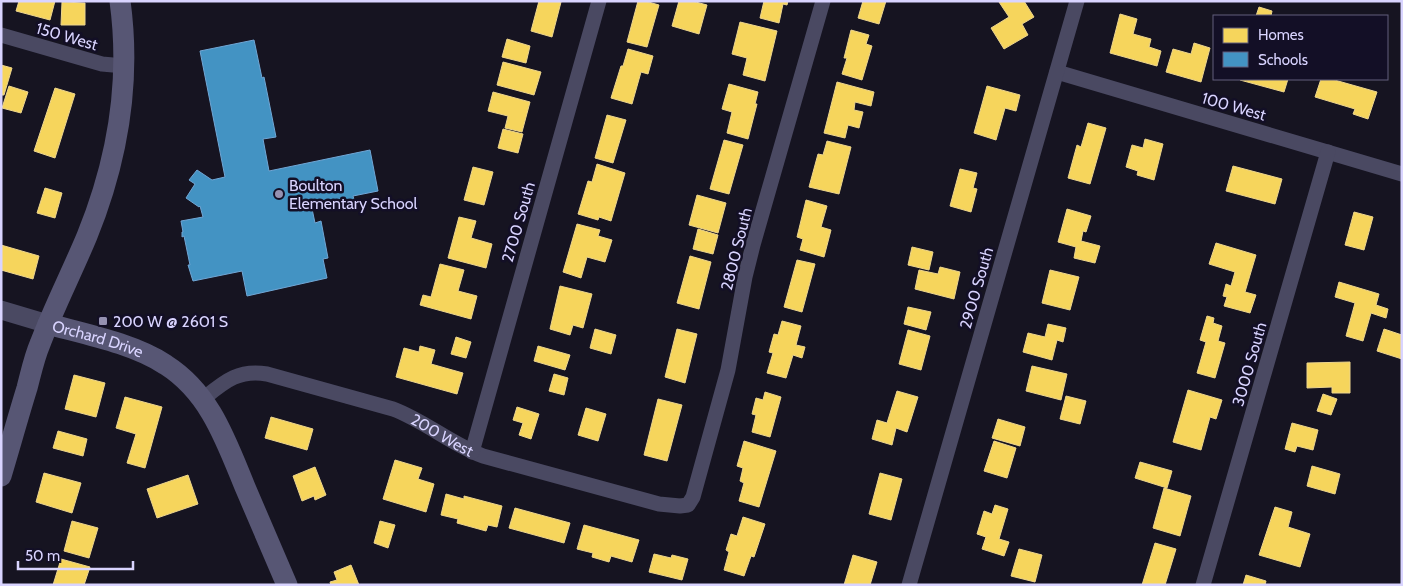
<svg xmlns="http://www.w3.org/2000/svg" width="1403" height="586" font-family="Cabin,sans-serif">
<rect width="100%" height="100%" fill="#161421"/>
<path fill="#f6d55c" stroke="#edd58d" d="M19 1H55L50 20 16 11Z
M539 1 561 2 552 37 531 31Z
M638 1H645L659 5 647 47 627 42Z
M679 1H692L707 5 699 34 672 26Z
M764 1H788L787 5 783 4 779 23 760 18Z
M863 1H886L879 24 858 18Z
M1024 1 1034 17 1022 24 1028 35 1004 49 991 28 1009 17 999 2Z
M62 2 85 3V25H61Z
M1259 7 1272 11 1271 16H1256Z
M1120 14 1137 19 1133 34 1151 39 1149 47 1161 51 1157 66 1110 53Z
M740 22 777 31 765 81 743 75 747 58 732 54Z
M851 30 869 35 866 44 872 46 862 80 842 74 847 58H844Z
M507 39 530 46 526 63 502 57Z
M1194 43 1210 48 1201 82 1166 72 1173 49 1191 54Z
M628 49 653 56 648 74 641 72 632 104 611 98 621 66H623Z
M503 62 541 72 534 95 497 85Z
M1 65 12 68 4 95H1Z
M1241 79H1288L1284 92 1240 80Z
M1321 79H1331L1377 92 1368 119 1353 114 1355 109 1315 97Z
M837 82 874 92 871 106 855 102 854 110 863 112 859 128 848 125 845 138 824 133Z
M729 84 758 92 755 104H757L748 139 727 133 732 112 722 109Z
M9 86 28 92 21 113 2 108Z
M987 86 1020 95 1016 111 1005 108 996 140 974 133Z
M55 88 75 94 55 158 34 151Z
M493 92 530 102 522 132 505 128 508 116 488 111Z
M607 115 626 120 613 163 595 158Z
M1088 123 1106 128 1090 184 1068 178 1077 145 1081 147Z
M503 129 523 134 518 153 498 148Z
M1145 139 1163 144 1154 180 1137 175 1138 171 1126 167 1132 145 1143 148Z
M724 140 743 145 729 194 710 189Z
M827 141 851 147 839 194 809 187 818 154 823 155Z
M597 164 625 173 611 221 599 217 598 220 578 214 588 181 592 182Z
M1233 166 1282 179 1275 204 1226 191Z
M473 167 493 172 484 205 464 200Z
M960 169 977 173 973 188 977 189 971 212 950 206Z
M45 188 62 193 55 218 37 213Z
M697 195 726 203 718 233 689 225Z
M806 200 827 206 821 227 831 230 824 257 800 250 803 239 797 237Z
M1067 209 1091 216 1086 232 1083 231 1081 241 1100 246 1095 263 1074 258 1076 247 1058 242Z
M1354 212 1373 217 1364 250 1345 245Z
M459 217 476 221 471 238 492 244 486 268 448 258Z
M577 224 600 230 598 236 612 240 605 262 587 257 581 278 563 272Z
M698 229 718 235 713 254 693 249Z
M1216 243 1256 255 1245 292 1256 295 1250 313 1224 306 1227 297 1223 296 1226 284 1231 286 1235 272 1209 264Z
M1 245 39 256 33 279 1 270Z
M912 247 933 252 929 270 908 265Z
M690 256 711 262 699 309 677 303Z
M797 260 815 264 802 312 784 307Z
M440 264 464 270 458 291 477 296 471 319 420 305 423 295 431 297Z
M940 267 960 272 954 299 915 289 919 270 938 274Z
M1050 270 1079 277 1070 310 1042 303Z
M1339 282 1379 294 1376 305 1388 309 1386 318 1371 313 1363 341 1346 336 1355 303 1335 297Z
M560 286 592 294 583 328 573 325 570 335 550 329Z
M908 307 931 312 926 330 904 324Z
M1207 316 1214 318 1213 323 1222 326 1218 341 1225 343 1215 378 1197 373 1206 342 1200 340Z
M782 321 801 326 796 345 805 347 802 358 793 355 786 378 767 373 773 353 769 352 774 334 778 335Z
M1048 324 1066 328 1063 342 1057 340 1052 360 1023 352 1028 333 1045 337Z
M595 329 616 335 611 354 590 348Z
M677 329 697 334 685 383 665 377Z
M1384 329 1402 335V359L1377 351Z
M908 330 930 336 921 370 899 364Z
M456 337 471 342 466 358 451 354Z
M420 346 435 350 431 364 463 373 457 394 396 377 404 348 419 352Z
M538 346 570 355 565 370 534 361Z
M1350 362V393H1332V387L1307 388V363Z
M1032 366 1067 374 1061 400 1026 391Z
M554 374 568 378 564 395 549 391Z
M74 375 105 383 96 417 65 409Z
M1188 390 1222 400 1216 419 1210 417 1201 450 1173 442Z
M897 391 918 397 907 432 896 428 892 445 872 439 877 420 887 423Z
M765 392 781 397 770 437 752 432 756 415 752 414 756 398 763 400Z
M1323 394 1337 399 1331 415 1317 411Z
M1066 396 1086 401 1080 424 1060 419Z
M125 397 162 407 145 468 127 463 136 434 116 428Z
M658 399 682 405 667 461 644 455Z
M517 407 539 414 531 439 519 435 523 423 513 420Z
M586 408 606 414 598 441 578 435Z
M271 417 313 429 307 450 265 438Z
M998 419 1025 427 1020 446 992 438Z
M1292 423 1318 430 1313 450 1297 446 1295 452 1285 449Z
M58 431 87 439 83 456 53 448Z
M744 441 776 451 759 507 739 501 744 483 740 481 743 468 737 466Z
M994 441 1016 448 1007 478 984 471Z
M395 460 422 468 418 479 434 484 426 512 383 499Z
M1140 462 1172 471 1167 488 1135 478Z
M1312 466 1340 474 1335 494 1307 486Z
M315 467 326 495 315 500 314 496 302 501 293 476Z
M44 473 81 483 72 513 36 502Z
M880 473 902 479 891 520 869 514Z
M188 475 198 504 157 518 147 489Z
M1164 488 1191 496 1180 536 1153 528Z
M446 494 464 499V496L502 506 497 527 488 525 486 531 457 523 458 519 441 515Z
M995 505 1008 509 999 539 1009 542 1004 556 982 549 986 537 977 534 984 511 992 514Z
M1275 507 1292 512 1288 527 1310 534 1300 567 1259 555Z
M515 508 570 523 564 543 509 528Z
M743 517 765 524 754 557 751 556 744 576 724 570 729 552 726 550 731 534 737 536Z
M72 521 98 528 89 558 64 551Z
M380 521 395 525 388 548 374 543Z
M584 525 639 540 632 562 611 556 609 562 592 557 593 553 577 549Z
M1155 543 1176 549 1165 585H1142Z
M1019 549 1042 555 1035 582 1011 576Z
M654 554 671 558 672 555 688 559 682 580 649 572Z
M853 555 877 562 870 585H844Z
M61 559 90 567 84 585H53Z
M351 565 359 585H331L330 582 337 580 334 572Z
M1246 575 1266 581 1265 585H1243Z"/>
<path fill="#4393c3" stroke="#70a6d5" d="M254 40 262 78 264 77 276 137 263 139 269 171 370 150 378 191 353 196 355 203 341 206 340 199 311 204 315 223 321 221 328 258 323 259 327 278 247 296 242 271 193 281 188 265H190L184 236 182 237V232H183L181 221 203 217 200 206 199 207 186 198 195 184 189 180 197 170 212 180 225 177 200 51Z"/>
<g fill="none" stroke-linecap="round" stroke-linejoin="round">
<g stroke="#4a4962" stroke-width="15">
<path d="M1 35 102 64 124 66"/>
<path d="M1057 72 1402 174"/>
<path id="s1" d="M203 399C224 382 238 369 267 374L393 409C425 421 451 444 483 456L659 504 680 506 688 505 693 497 728 370 745 277 753 245 823 1"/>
<path d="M472 452 599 1"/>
<path d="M909 585 1077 1"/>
<path d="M1203 585 1328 152"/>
</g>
<path stroke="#4a4962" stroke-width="19" d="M1 310 48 324"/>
<g stroke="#575674" stroke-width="21">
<path id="s2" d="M48 324C85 334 135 344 166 365 210 393 226 441 245 487 259 519 273 552 287 585"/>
<path d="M1 476C10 446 18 417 27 388 31 373 34 358 40 344 54 307 72 272 87 236 117 162 131 81 120 1"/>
</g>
</g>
<g fill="#9591b1" stroke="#130f26" stroke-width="2">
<circle cx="279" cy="194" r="5"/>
<rect x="98" y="316" width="10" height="10" rx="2.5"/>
</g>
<g text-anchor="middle" stroke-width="5" stroke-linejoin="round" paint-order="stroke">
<g font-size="16" fill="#d9d4ff" stroke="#130f26">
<text transform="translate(67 36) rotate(16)" y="6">150 West</text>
<text transform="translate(1234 106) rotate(16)" y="6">100 West</text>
<text transform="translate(518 222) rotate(-74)" y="6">2700 South</text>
<text transform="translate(736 249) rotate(-76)" y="6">2800 South</text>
<text transform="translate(976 288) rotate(-74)" y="6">2900 South</text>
<text dy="6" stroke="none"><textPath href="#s2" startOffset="52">Orchard Drive</textPath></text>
<text transform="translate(1249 364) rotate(-74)" y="6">3000 South</text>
<text dy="6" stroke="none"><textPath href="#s1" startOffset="258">200 West</textPath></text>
</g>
<g font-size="16" fill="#d9d4ff" stroke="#130f26" text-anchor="start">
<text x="289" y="191">Boulton<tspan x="289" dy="18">Elementary School</tspan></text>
<text x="113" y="327">200 W @ 2601 S</text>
</g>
</g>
<rect width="1403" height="586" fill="none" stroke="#d9d4ff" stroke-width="5"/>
<rect x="1213" y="15" width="175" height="65" fill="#130f26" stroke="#625e7d"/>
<rect x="1223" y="28" width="25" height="15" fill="#f6d55c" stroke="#625e7d"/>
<text x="1258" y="40" font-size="15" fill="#d9d4ff">Homes</text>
<rect x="1223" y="52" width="25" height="15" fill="#4393c3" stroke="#625e7d"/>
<text x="1258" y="65" font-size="15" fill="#d9d4ff">Schools</text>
<path d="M18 561v8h115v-8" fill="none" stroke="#d9d4ff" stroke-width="2.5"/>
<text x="25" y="561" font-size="15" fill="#d9d4ff" stroke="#130f26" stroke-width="4" paint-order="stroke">50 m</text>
</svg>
